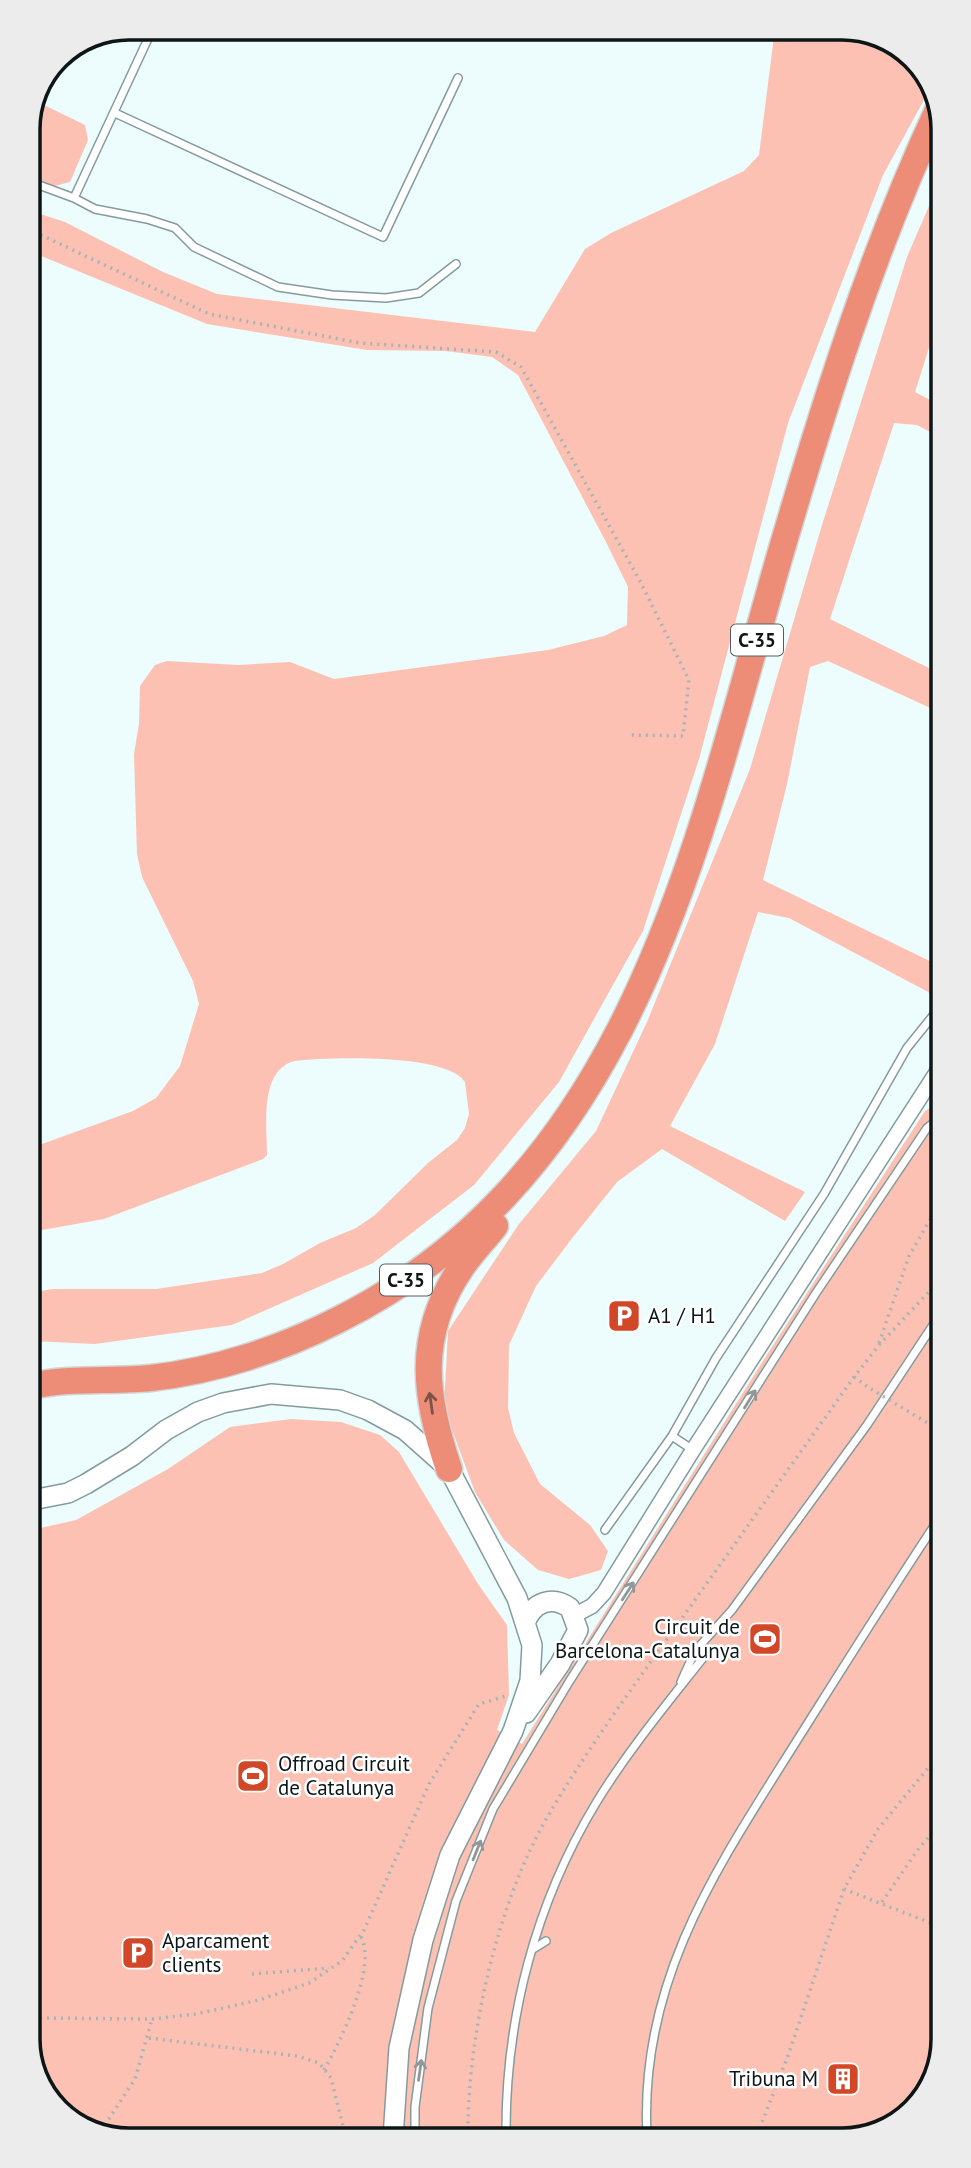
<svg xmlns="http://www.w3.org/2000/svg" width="971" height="2168" font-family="'PT Sans',sans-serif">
<rect width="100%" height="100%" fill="#edfcfd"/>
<path fill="#fcc1b3" d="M775 28H849L904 49 931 87 883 175 788 423 699 759 643 931 559 1082 474 1185 373 1263 232 1325 95 1344 32 1341 31 1293 52 1289H156L262 1273 283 1264 320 1243 356 1228 375 1215 428 1163 457 1140 465 1128 469 1114 465 1082C447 1053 327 1057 294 1061 259 1071 267 1125 267 1155L263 1159 104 1219 31 1232V1148L133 1111 156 1098 180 1066 199 1004 193 981 142 877 137 854 134 754 139 724 140 686 155 665 167 661 238 665 290 662 334 679 548 650 604 636 627 625 628 587 606 542 518 375 492 357 446 351 367 350 207 324 29 251 28 210 65 222 163 272 217 294 535 332 585 249 611 233 744 171 759 155Z
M38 102 85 125 88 140 70 182 47 188 28 180V123Z
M938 185V319L915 392 938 404V436L917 425 894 423 830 619 939 673V712L828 661 810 667 787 784 763 880 940 966V978L930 993 789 918 758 912 715 1044 670 1126 805 1192 785 1221 662 1149 617 1182 573 1237 536 1286 509 1345 508 1408 514 1433 540 1484 590 1525 608 1551 601 1570 569 1579 538 1570 504 1540 475 1492 444 1408 448 1331 519 1224 596 1131 647 1022 750 769 822 525 907 257Z
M940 1102 943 2039 922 2100 875 2134 122 2140 67 2119 34 2072 32 1530 76 1520 168 1469 230 1427 291 1419 341 1422 380 1435 399 1452 478 1584 507 1625 509 1695 497 1730 522 1744 768 1353 925 1111Z"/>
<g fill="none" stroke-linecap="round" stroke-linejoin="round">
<defs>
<path id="lane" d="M115 113 383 237 458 78
M28 181 74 198 153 28
M74 198 95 209 147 219 175 228 194 247 278 287 332 295 386 298 419 293 456 264
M672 1436 693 1450
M605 1530 672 1436 716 1358 824 1194 907 1048 940 1007
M681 1682 695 1651 732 1610 867 1425 941 1313
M533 1949 546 1941
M917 2104 927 2087
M647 2136C639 1980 717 1868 796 1742 844 1666 892 1589 942 1514
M506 2137C505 2020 535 1904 596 1803 627 1752 666 1705 703 1658
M415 2138V2107L428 2008 456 1901 493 1809 569 1682 816 1293 927 1128 940 1118"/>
<path id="street" d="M575 1615 592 1606 604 1593 693 1450 940 1067"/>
<path id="secondary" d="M32 1500 68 1493 86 1484 132 1456 166 1430 198 1412 223 1403 271 1394 340 1400 368 1410 405 1430 449 1469 517 1598 532 1645 530 1681 513 1731 450 1855 423 1940 399 2048 393 2138
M525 1623C533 1602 552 1595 570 1608L578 1630 560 1664 526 1713"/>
<path id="highway" d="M32 1386C71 1377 111 1382 151 1378 215 1371 281 1349 338 1320 632 1173 696 849 778 562 823 408 870 256 938 110
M449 1469C424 1396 416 1335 461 1268 471 1253 484 1240 495 1226"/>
</defs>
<use href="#lane" stroke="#849b9e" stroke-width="10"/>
<use href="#street" stroke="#849b9e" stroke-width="17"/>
<use href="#secondary" stroke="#849b9e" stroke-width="22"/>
<use href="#highway" stroke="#d3d5d5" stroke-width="29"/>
<path stroke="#a7b4b5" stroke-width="3.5" stroke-dasharray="2 5" stroke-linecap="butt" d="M28 229 209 314 360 343 496 352 521 367 641 583 689 680 683 736 630 735
M879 1343 909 1256 941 1201
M854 1377 871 1389
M844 1889 933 1924 943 1921
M882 1902 919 1848 942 1823
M252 1974 329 1968
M33 2018 152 2019 196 2014 259 2000 309 1983 342 1961 364 1930 429 1784 479 1704 506 1696
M149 2038 297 2056 319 2063 331 2078 346 2138
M324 2070C340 2042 379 1964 360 1935
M101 2131 135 2079 152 2019
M757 2135 788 2056 844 1889 878 1829 942 1751
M468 2137C467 2037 497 1903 548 1816 589 1746 638 1680 685 1614 741 1535 798 1456 854 1377L879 1345 941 1279"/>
<use href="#lane" stroke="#fff" stroke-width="7"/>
<use href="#street" stroke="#fff" stroke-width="14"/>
<use href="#secondary" stroke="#fff" stroke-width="19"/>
<use href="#highway" stroke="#ed8d77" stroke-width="26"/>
<path stroke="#a7b4b5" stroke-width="3.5" stroke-dasharray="2 5" stroke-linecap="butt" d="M871 1389 941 1431"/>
</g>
<defs><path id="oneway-shaft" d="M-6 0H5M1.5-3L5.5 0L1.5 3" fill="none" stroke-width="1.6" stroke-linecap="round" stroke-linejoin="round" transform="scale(1.75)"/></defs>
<g stroke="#929697">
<use href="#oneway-shaft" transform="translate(750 1399) rotate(-58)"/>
<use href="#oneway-shaft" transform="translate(628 1591) rotate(-57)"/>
<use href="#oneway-shaft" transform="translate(477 1850) rotate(-68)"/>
<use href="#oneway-shaft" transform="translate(420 2070) rotate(-82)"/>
</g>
<use stroke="#7d5247" href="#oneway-shaft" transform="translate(431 1403) rotate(-98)"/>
<defs>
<symbol id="parking-square" viewBox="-11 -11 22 22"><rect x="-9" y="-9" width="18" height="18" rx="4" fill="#d14727" stroke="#fff"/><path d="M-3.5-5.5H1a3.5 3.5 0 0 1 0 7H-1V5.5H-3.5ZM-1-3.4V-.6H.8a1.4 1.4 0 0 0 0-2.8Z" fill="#fff"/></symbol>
<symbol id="stadium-square" viewBox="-11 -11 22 22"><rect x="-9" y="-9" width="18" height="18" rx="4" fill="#d14727" stroke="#fff"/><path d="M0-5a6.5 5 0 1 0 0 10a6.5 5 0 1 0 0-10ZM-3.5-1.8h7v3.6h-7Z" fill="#fff"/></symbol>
<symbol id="building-square" viewBox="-11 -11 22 22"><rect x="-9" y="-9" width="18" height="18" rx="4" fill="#d14727" stroke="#fff"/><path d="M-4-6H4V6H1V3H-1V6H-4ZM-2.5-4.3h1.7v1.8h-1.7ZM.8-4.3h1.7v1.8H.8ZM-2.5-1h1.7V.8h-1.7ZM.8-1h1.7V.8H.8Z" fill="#fff"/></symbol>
</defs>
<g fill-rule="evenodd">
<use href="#parking-square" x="605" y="1297" width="38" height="38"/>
<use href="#stadium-square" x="746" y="1620" width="38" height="38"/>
<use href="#stadium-square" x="234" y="1757" width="38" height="38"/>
<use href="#parking-square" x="119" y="1934" width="38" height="38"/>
<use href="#building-square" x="824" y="2060" width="38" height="38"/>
</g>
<g text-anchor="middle" stroke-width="5" stroke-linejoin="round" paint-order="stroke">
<g fill="#fff" stroke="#565c5d" stroke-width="2">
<rect x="731" y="624.5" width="52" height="31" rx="5"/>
<rect x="380" y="1264.5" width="52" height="31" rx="5"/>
</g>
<g font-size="19" font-weight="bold" fill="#0d1617">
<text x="757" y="647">C-35</text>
<text x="406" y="1287">C-35</text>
</g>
<g font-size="21" fill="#0d1617" stroke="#fff" text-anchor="start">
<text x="648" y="1323">A1 / H1</text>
<text x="740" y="1634" text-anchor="end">Circuit de<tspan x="740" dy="24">Barcelona-Catalunya</tspan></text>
<text x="278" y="1771">Offroad Circuit<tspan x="278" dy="24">de Catalunya</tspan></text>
<text x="162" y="1948">Aparcament<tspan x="162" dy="24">clients</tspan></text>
<text x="818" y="2086" text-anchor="end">Tribuna M</text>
</g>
</g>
<path d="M0 0H971V2168H0ZM129 40H842A89 89 0 0 1 931 129V2039A89 89 0 0 1 842 2128H129A89 89 0 0 1 40 2039V129A89 89 0 0 1 129 40Z" fill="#ececec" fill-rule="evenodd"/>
<path fill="none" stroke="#0d1617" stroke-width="3.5" d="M129 40H842A89 89 0 0 1 931 129V2039A89 89 0 0 1 842 2128H129A89 89 0 0 1 40 2039V129A89 89 0 0 1 129 40Z"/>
</svg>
